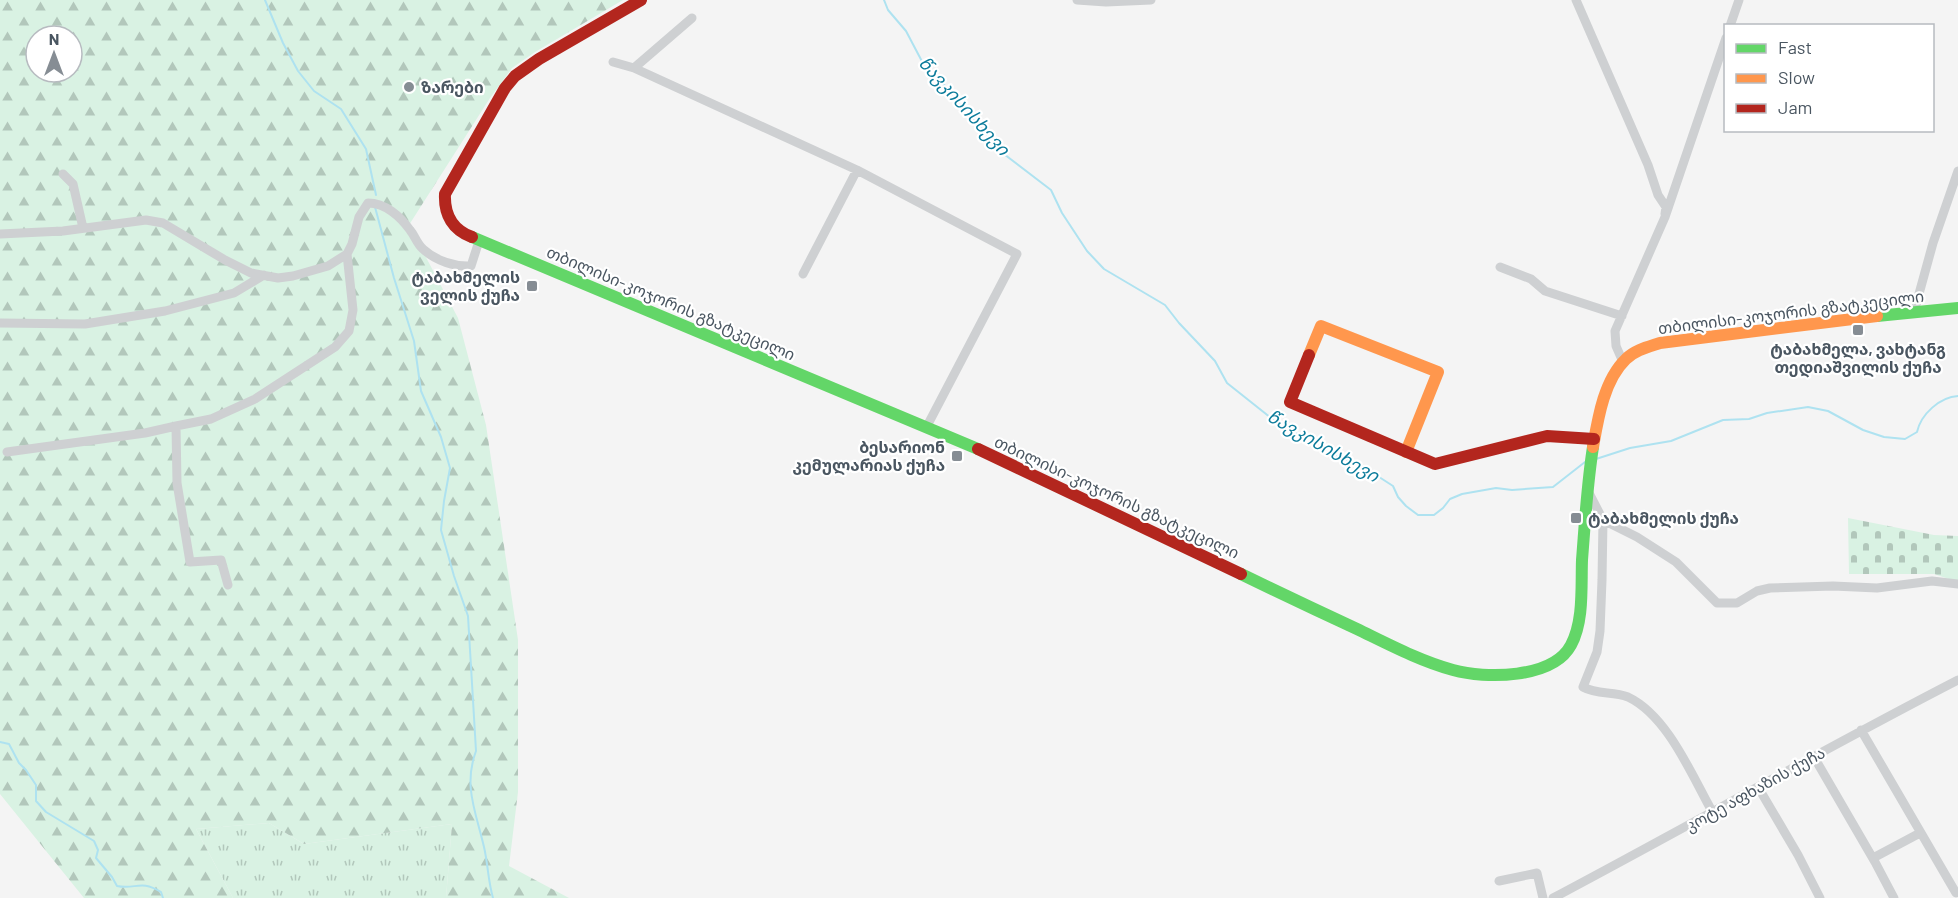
<svg xmlns="http://www.w3.org/2000/svg" width="1958" height="898" font-family="Barlow,'Noto Sans Georgian',sans-serif">
<defs>
<pattern id="grass-tufts" width="24" height="20" patternUnits="userSpaceOnUse" patternTransform="scale(1.5)"><rect width="24" height="20" fill="#d9f2e3"/><path d="M3 7l-1-3M5 7V3M7 7l1-3M15 17l-1-3M17 17v-4M19 17l1-3" fill="none" stroke="#b2c7bb"/></pattern>
<pattern id="forest-firs" width="22" height="20" patternUnits="userSpaceOnUse" patternTransform="scale(1.5)"><rect width="22" height="20" fill="#d9f2e3"/><path d="M5 1l3.5 6h-7zM16 11l3.5 6h-7z" fill="#b2c7bb"/></pattern>
<pattern id="cemetery-stones" width="16" height="16" patternUnits="userSpaceOnUse" patternTransform="scale(1.5)"><rect width="16" height="16" fill="#d9f2e3"/><path d="M2 7V4a2 2 0 0 1 4 0v3zM10 15v-3a2 2 0 0 1 4 0v3z" fill="#b2c7bb"/></pattern>
</defs>
<rect width="100%" height="100%" fill="#f4f4f4"/>
<path fill="url(#grass-tufts)" d="M269 823 304 844 452 824 446 898H233L196 829Z"/>
<path fill="url(#forest-firs)" fill-rule="evenodd" d="M0 0H623L535 52 512 68 490 98 409 225 458 318 486 425 518 640V792L509 866 569 898H446L452 824 304 844 269 823 196 829 233 898H84L0 794ZM36 36H72V72H36Z"/>
<path fill="url(#cemetery-stones)" d="M1848 518 1934 535 1958 536V582L1934 574H1849Z"/>
<g fill="none" stroke-linecap="round" stroke-linejoin="round">
<path stroke="#aee2f0" stroke-width="2" d="M265 0 283 43 298 71 314 91 341 109 366 149 376 195
M884 0 888 10 906 31 926 69 943 83 965 114 980 125 996 148 1051 190 1062 213 1087 251 1104 269 1165 305 1179 323 1215 361 1227 383 1280 425 1297 434 1306 442 1336 456 1359 464 1393 486 1398 497 1406 506 1418 515H1434L1443 508 1450 499 1462 494 1496 488 1512 490 1553 487 1585 462
M375 207 394 278 414 341 421 391 441 437 450 468 444 501 441 530 454 576 468 616 476 751C463 786 476 812 484 847 488 864 488 881 493 898
M1596 459 1630 448 1671 441 1723 420 1749 419 1767 413 1808 407 1828 411 1863 430 1884 437 1905 439 1917 432C1921 414 1940 397 1958 396
M0 742 9 744 19 763 26 770 36 785V801L46 812 94 841 98 850 96 858 112 877 117 886C136 890 140 879 161 892L163 898"/>
<path stroke="#ced0d2" stroke-width="9" d="M1077 0 1106 2 1151 0
M1576 0 1648 165 1658 195 1666 207 1665 214
M1730 26 1739 0
M613 62 634 68 857 170
M634 68 692 18
M63 174 73 184 83 228
M0 234 63 231 146 220 163 223 225 260 251 273 278 278 293 276 328 266 347 254 352 244 359 217 368 203C385 203 400 216 410 230 415 236 417 244 423 249 436 261 455 267 471 266L479 241
M1500 267 1531 279 1545 291 1622 316
M803 274 857 170 1017 254 926 428
M1914 312 1933 243 1958 171
M0 323 85 324 165 311 234 293 264 275
M1623 362 1616 346 1615 331 1665 217 1726 38
M176 426 177 483 190 562 221 560 228 585
M7 452 145 433 176 426 211 419 255 399 335 347 349 331 353 310 347 254
M1588 491 1603 520 1602 580 1600 631 1597 652 1583 687C1597 695 1613 691 1628 697 1668 716 1692 776 1713 813
M1603 520 1637 537 1676 562 1717 603H1737L1757 591 1770 588 1833 586 1877 588 1932 581 1958 584
M1861 730 1956 893
M1814 757 1875 862 1894 898
M1758 787 1798 855 1820 898
M1873 858 1920 833
M1499 881 1537 873 1543 898
M1553 898C1689 826 1822 750 1958 680"/>
<path stroke="#63d668" stroke-width="12" d="M472 237 978 449
M1877 316 1958 308
M1241 574C1280 593 1318 611 1357 629 1388 644 1420 661 1453 670 1485 679 1553 679 1571 645 1584 621 1581 587 1582 560 1585 522 1587 485 1593 447"/>
<path stroke="#ff974d" stroke-width="12" d="M1309 355 1321 326 1438 372 1406 452
M1593 447C1598 418 1604 380 1626 359 1635 350 1648 347 1660 343L1877 316"/>
<path stroke="#b3261e" stroke-width="12" d="M472 237C453 230 444 215 445 194L505 88 515 76 539 59 641 0
M1309 355 1290 402 1435 464 1547 436 1594 439
M978 449 1241 574"/>
</g>
<g fill="#868d94" stroke="#fff" stroke-width="2">
<circle cx="409" cy="87" r="6"/>
<rect x="526" y="280" width="12" height="12" rx="3"/>
<rect x="1852" y="324" width="12" height="12" rx="3"/>
<rect x="951" y="450" width="12" height="12" rx="3"/>
<rect x="1570" y="512" width="12" height="12" rx="3"/>
</g>
<g text-anchor="middle" stroke-width="4.5" stroke-linejoin="round" paint-order="stroke">
<g font-size="16" font-weight="bold" fill="#4a5661" stroke="#fff" text-anchor="start">
<text x="421" y="93">ზარები</text>
<text x="520" y="283" text-anchor="end">ტაბახმელის<tspan x="520" dy="18">ველის ქუჩა</tspan></text>
<text x="1858" y="355" text-anchor="middle">ტაბახმელა, ვახტანგ<tspan x="1858" dy="18">თედიაშვილის ქუჩა</tspan></text>
<text x="945" y="453" text-anchor="end">ბესარიონ<tspan x="945" dy="18">კემულარიას ქუჩა</tspan></text>
<text x="1588" y="524">ტაბახმელის ქუჩა</text>
</g>
<g font-size="16" fill="#4a5661" stroke="#fff">
<text transform="translate(671 303) rotate(23)" y="6">თბილისი-კოჯორის გზატკეცილი</text>
<text transform="translate(1791 312) rotate(-7)" y="6">თბილისი-კოჯორის გზატკეცილი</text>
<text transform="translate(1117 497) rotate(25)" y="6">თბილისი-კოჯორის გზატკეცილი</text>
<text transform="translate(1755 789) rotate(-29)" y="6">კოტე აფხაზის ქუჩა</text>
</g>
<g font-size="18" font-style="italic" fill="#0c7c9b" stroke="#fff">
<text transform="translate(964 106) rotate(48)" y="6">წავკისისხევი</text>
<text transform="translate(1323 446) rotate(30)" y="6">წავკისისხევი</text>
</g>
</g>
<rect x="1724" y="24" width="210" height="108" fill="#ffffff" stroke="#b7bbc0" stroke-width="1.5"/>
<rect x="1736" y="44" width="30" height="9" fill="#63d668" stroke="#b7bbc0" stroke-width="1.5"/>
<text x="1778" y="54" font-size="18" fill="#4a5661">Fast</text>
<rect x="1736" y="74" width="30" height="9" fill="#ff974d" stroke="#b7bbc0" stroke-width="1.5"/>
<text x="1778" y="84" font-size="18" fill="#4a5661">Slow</text>
<rect x="1736" y="104" width="30" height="9" fill="#b3261e" stroke="#b7bbc0" stroke-width="1.5"/>
<text x="1778" y="114" font-size="18" fill="#4a5661">Jam</text>
<g transform="translate(54 54)"><circle r="28" fill="#ffffff" stroke="#b7bbc0" stroke-width="1.5"/>
<path d="M0-4.5L10 22L0 15L-10 22Z" fill="#868d94"/>
<text y="-9" font-size="16" font-weight="bold" text-anchor="middle" fill="#4a5661">N</text>
</g>
</svg>
